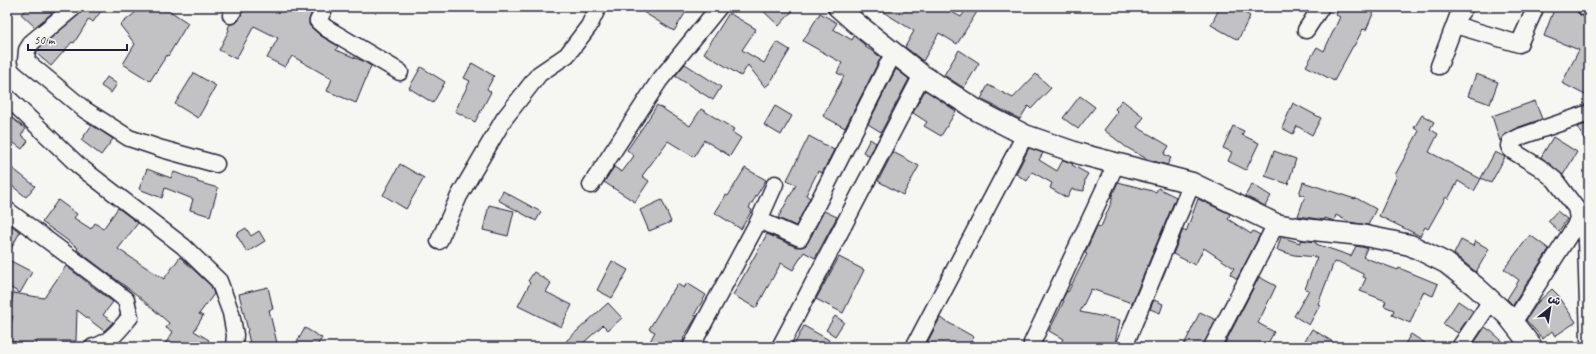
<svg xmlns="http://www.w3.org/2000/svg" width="1596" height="354" font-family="Caveat,'Playpen Sans Arabic',sans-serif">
<rect width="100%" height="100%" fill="#f6f6f2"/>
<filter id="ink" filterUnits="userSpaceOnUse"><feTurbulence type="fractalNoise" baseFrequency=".025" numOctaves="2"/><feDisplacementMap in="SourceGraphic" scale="8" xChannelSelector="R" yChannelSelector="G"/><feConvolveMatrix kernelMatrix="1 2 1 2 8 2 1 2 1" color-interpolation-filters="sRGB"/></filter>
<g filter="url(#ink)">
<path fill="#c2c2c4" stroke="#22223b" d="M28 7H45L52 13 35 27 21 14Z
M83 7H104L93 22 89 19 74 43 72 42 51 66 36 53 39 48 80 14Z
M129 7H164L188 23 168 56 167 55 150 81 123 64 135 44 120 25 136 12Z
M244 7H314L309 20V25L312 28 321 36 338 46 336 50 363 61 371 66 356 103 327 91 332 79 292 56 285 67 267 58 278 38 254 26 236 59 219 50 229 30 228 28 230 24 236 23 239 20Z
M635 7H689L674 31Z
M759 7H796L779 26Z
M875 7H946V9L961 17 968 7H980L957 44 939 33 923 61 905 47 914 31Z
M1220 7H1234L1250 16 1238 40 1211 25Z
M1339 7H1376L1366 30 1363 29 1354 46H1353L1334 81 1306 66 1317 47 1324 51 1340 17 1336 15Z
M1555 7H1575L1577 12 1580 15 1589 18V97L1562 83 1579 50 1544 36Z
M729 13 756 29 742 50 764 63 777 42 790 50 770 83 765 87 748 65 741 76 704 53Z
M820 13 837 23 833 29 852 40 854 36 865 45 864 46 881 57 845 128 823 116 844 76 837 73 842 63 803 41Z
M959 50 979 63 964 88 944 75Z
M472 63 494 76 487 89 491 92 475 122 455 111 470 81 464 78Z
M685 64 721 87 713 100 675 76Z
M421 67 445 82 433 103 409 88Z
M896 69 909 79 881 132 868 124Z
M194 73 216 86 198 118 175 104Z
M1036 74 1051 88 1031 109 1028 106 1020 119 981 99 988 85 1013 98Z
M1476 74 1498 82 1490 104 1468 96Z
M107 77 117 84 111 93 101 86Z
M925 90 956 111 941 136 924 126 927 122 913 113Z
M1080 96 1095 107 1078 129 1063 118Z
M1122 100 1144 117 1137 127 1169 146 1164 154 1171 158 1167 165 1147 159 1126 147 1104 130 1118 112 1115 109Z
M1535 101 1542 119 1519 127 1506 134 1500 141 1492 116Z
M1293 103 1321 118 1312 135 1297 126 1293 134 1282 128Z
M657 105 690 126 701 109 734 129 732 132 741 138 730 156 704 140 694 157 668 141 642 176 649 181 635 202 604 182 614 167 622 172 634 156 627 150 647 121Z
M775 106 792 116 781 135 764 125Z
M7 114 26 129 21 135 28 141 22 149 7 138Z
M1422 115 1434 122 1430 129 1438 134 1429 152 1481 179 1474 191 1458 181 1448 199 1446 197 1428 229 1425 227 1420 236 1379 216 1397 176 1395 175 1419 131 1414 128Z
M1589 123V147L1577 127Z
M92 125 113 139 101 155 81 140Z
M1233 126 1244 131 1242 135 1259 143 1246 170 1228 161 1232 152 1223 148Z
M809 136 834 150 822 173 818 171 806 195 810 198 796 226 778 218 796 185 787 180Z
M1553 137 1577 152 1563 175 1541 157Z
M870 139 876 143 869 156 863 152Z
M1029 148 1043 153 1039 160 1057 171 1063 160 1073 164 1072 165 1088 174 1085 179 1084 191 1072 189 1067 198 1050 188 1052 183 1032 172 1027 181 1016 174Z
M1274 151 1296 159 1288 184 1265 176Z
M893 152 919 166 903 195 878 181Z
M1495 152 1505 157 1491 183 1481 178Z
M7 164 35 186 26 197 7 182Z
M400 164 424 178 406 209 383 195Z
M745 168 766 180 749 208 752 210 741 229 715 213 726 195 728 196Z
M147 169 171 178 174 172 198 181 197 182 218 188 210 216 190 210 193 199 165 188 162 198 139 189Z
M1118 182 1156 192 1158 188 1176 197 1132 303 1091 289 1080 312 1120 320 1114 347H1059L1063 339 1049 331 1064 301 1062 300 1067 291 1068 292 1087 254 1085 253 1097 226 1101 227 1113 198H1111Z
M1303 182 1355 199 1356 198 1376 209 1368 225 1349 222 1336 215 1334 221 1325 218 1324 220 1298 216 1305 196 1299 194Z
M1252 184 1271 196 1265 206 1245 196Z
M503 191 541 212 536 221 498 200Z
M1198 199 1230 214 1228 219 1251 234 1253 231 1260 235 1237 279 1230 274 1234 268 1204 248 1195 265 1173 254 1183 230 1186 232Z
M58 200 77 214 74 218 91 229 95 223 103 229 118 208 138 223 118 249 164 279 180 257 211 286 214 294 199 314 203 316 194 331 209 340 205 347H163L173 332 166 328 169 323 137 295 77 250 78 248 42 222Z
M662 200 671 222 649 231 640 210Z
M489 205 514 211 508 236 483 230Z
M824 211 837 217 815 258 804 252 793 270 781 263 756 308 733 295 767 234 796 247 805 246 808 242Z
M1557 211 1567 219 1559 231 1548 221Z
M7 222 20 232 7 256Z
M246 228 251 236 259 231 265 241 247 252 236 234Z
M1530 235 1549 249 1513 305 1507 299 1519 280 1504 269Z
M1281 237 1300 243V240L1316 242V244L1351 256 1356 246 1366 248H1367L1363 257 1398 270 1399 268 1438 284 1433 296 1423 292 1410 323 1392 315 1394 310 1384 306 1386 301 1360 291 1366 278 1363 277V274L1339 262 1338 263 1334 262 1318 304 1320 305 1309 325 1294 316 1309 290 1305 289 1317 257 1294 255 1277 250Z
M1461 240 1473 246 1475 241 1489 249 1476 272 1454 254Z
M839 257 864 270 843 313 816 299Z
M7 259 32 272 20 293 7 286Z
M612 261 628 270 612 298 597 290Z
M66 266 113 302 103 315 113 322 104 331 77 310 76 341H37L35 347 7 340 13 316 10 315 13 293 44 298Z
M534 272 551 283 546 292 572 305 561 327 518 306 530 283 528 281Z
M1259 277 1276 286 1258 323 1274 332 1266 347H1223Z
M687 283 706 295 694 315 697 316 684 337 682 347H647L655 332 649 329 670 294H671L677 284 684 288Z
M268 287 273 309 269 310 278 347H251L247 331 248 330 239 294Z
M1552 289 1560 297 1559 298 1576 322 1555 336 1552 331 1543 339 1526 320 1538 302Z
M1154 300 1163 304 1160 313 1150 309Z
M1458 301 1473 311 1458 333 1443 324Z
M608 303 622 318 608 330 603 325 579 347H572L566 341Z
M1200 312 1216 320 1203 347H1183Z
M835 316 844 322 835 336 826 330Z
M940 318 974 337 968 347H925Z
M804 326 829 340 826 347H793Z
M1485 327 1491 331 1509 347H1480L1474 343Z
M305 328 322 338 316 347H294Z
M1312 329 1341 347H1301Z
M1411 334 1431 347H1403Z"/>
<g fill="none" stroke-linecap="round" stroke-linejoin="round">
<defs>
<path id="minor" d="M74 7 32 42 27 50 26 61 85 110 129 138 162 149 216 164
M325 7 318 21 326 28 400 72
M1585 7 1589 9
M231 15 235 7
M1455 25 1519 44 1534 11
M1306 30 1321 7
M1439 66 1458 16 1465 7
M7 97 79 166 183 246 219 281 231 313 235 335 234 347
M591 185 659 81 719 7
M7 210 101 280 126 300 130 317C120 329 109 344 93 347
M1578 211 1584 223 1586 240 1589 340
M759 220 800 238 894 52
M439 241 459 196 504 119 539 74 567 55 589 26 598 7
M1513 323 1575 226 1578 218 1576 208 1555 180 1539 167 1511 150 1509 146 1510 142 1522 136 1589 113
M1032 343 1116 164
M691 347 759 220 775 184
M780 347 922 75
M914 347 1025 135
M1124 347 1192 183
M1212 347 1276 224
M1460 347 1491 301"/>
<path id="tertiary" d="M838 7 856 23 922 75 978 111 1025 135 1080 154 1192 183 1276 224 1304 229 1361 235 1410 245 1446 263 1475 286 1507 315 1532 347"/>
</defs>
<use href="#minor" stroke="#22223b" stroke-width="19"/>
<use href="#tertiary" stroke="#22223b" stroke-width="23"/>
<use href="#minor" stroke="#f6f6f2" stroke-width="16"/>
<use href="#tertiary" stroke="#f6f6f2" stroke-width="20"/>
</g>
</g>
<rect width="1596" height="354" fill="none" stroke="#f6f6f2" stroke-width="24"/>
<rect x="12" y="12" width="1572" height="330" fill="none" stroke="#22223b" stroke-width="1.5" filter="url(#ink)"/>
<g transform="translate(1550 308) rotate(30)" stroke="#f6f6f2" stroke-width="3" paint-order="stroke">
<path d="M0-3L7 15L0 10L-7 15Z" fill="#22223b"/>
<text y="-6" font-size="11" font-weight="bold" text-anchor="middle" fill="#22223b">ش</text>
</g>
<path d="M28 44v6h99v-6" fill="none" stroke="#22223b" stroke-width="2"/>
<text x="34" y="44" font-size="12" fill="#22223b" stroke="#f6f6f2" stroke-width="3" paint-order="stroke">50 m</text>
</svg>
